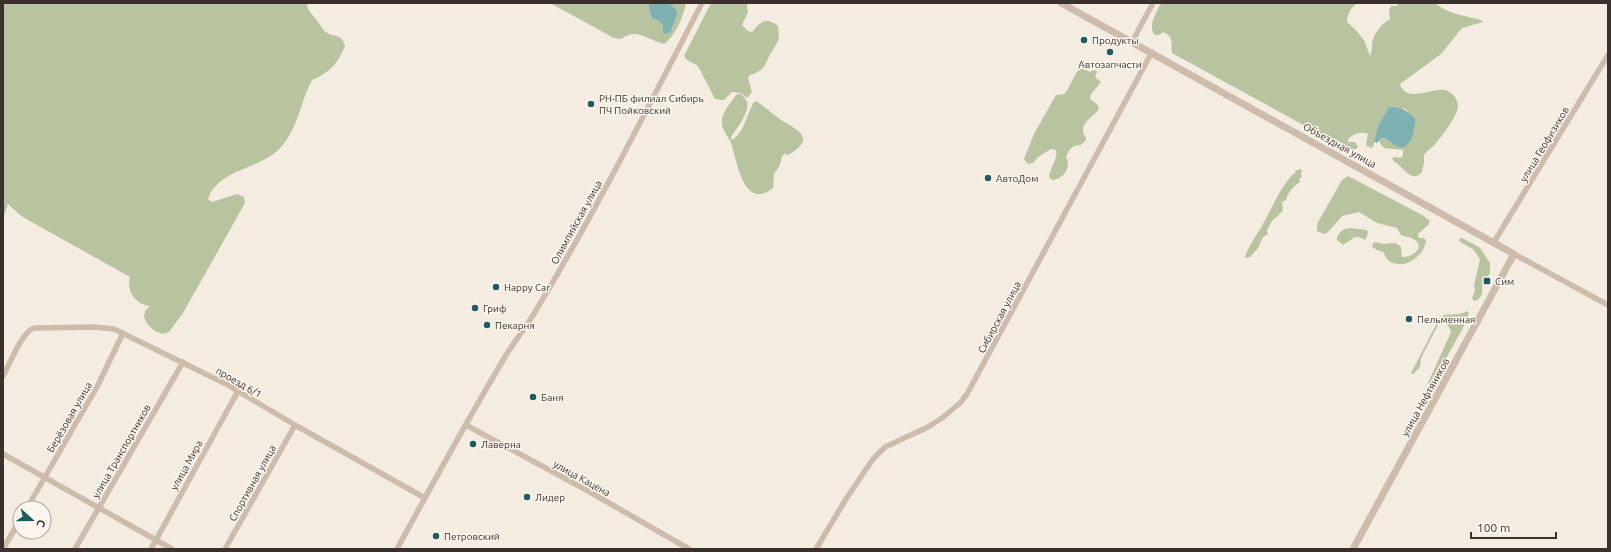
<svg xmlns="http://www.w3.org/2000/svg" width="1611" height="552" font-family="Ubuntu,sans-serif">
<rect width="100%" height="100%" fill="#f4ebe1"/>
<path fill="#b8c4a0" d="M3 3H308L307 6C310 14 314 16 318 22 321 25 322 30 326 32 335 39 341 32 345 46 337 64 331 72 312 80 300 102 297 134 277 151 257 169 217 171 208 199L212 202 237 194 244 197 245 203 183 313 169 332 163 334 155 331 148 325 144 317 145 311 150 306C136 305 126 291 130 277L21 216 8 204 3 219Z
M550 3H649V10L652 19H656L663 25V31L666 34 670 33 677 15V11L670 3H686C683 17 676 35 664 44 647 40 637 27 621 39L614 38Z
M711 3H748L747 6 748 12 742 25 748 31 752 32C760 21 767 17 778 26 780 41 778 41 771 53 763 66 767 69 750 75L748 78 752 92 747 98 741 93 732 92 724 100 715 99 698 66 687 60 684 56Z
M1161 3H1359C1351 6 1347 14 1347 22L1355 29 1364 40 1370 56C1372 51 1372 48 1372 43 1374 33 1382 23 1390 19L1389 10 1391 6H1397L1399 3H1435C1448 14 1466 16 1481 20L1483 22 1462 28 1441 54 1400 84C1406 104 1432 87 1445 90 1449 91 1452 93 1455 97 1456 99 1458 102 1458 105 1459 113 1443 135 1437 142 1433 147 1428 150 1424 155V162L1422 172C1414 182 1406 172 1400 166 1397 163 1394 162 1392 159L1394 157 1400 158 1403 156V150L1384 148 1380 143V140L1382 138 1388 139 1399 147 1408 143 1414 131 1415 118 1405 109 1386 112 1384 116 1378 126 1373 147 1371 148 1367 146 1366 144 1368 134C1361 131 1353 134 1348 139V142H1355L1358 147 1353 151 1349 150 1172 53C1171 43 1174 36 1163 32L1159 35H1155C1147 26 1157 12 1161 3Z
M1082 68 1090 72 1093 70 1097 71 1095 77 1101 82 1091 94 1090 99 1097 104 1099 109C1095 115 1082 122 1083 131 1083 134 1086 137 1086 140L1081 145C1072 145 1069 149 1066 157 1072 168 1063 179 1052 180L1049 177C1050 167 1058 160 1056 150L1051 149 1038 157 1033 163 1028 164 1024 159 1034 134 1056 95 1064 94 1066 92 1077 72Z
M737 94H741C743 96 746 99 747 102 750 111 737 129 731 137L732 140 738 135 743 127 753 103 756 101C765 107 773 114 781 120 800 131 816 139 788 155L785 154 782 156 780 165 774 174 773 188C743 212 737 160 731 143 728 136 721 129 722 121 722 112 732 101 737 94Z
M1300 169 1302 170 1301 174 1302 176 1299 180 1300 182C1294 186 1288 192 1286 200L1282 202 1283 211 1272 221 1267 230 1268 234 1263 237 1258 248 1250 257 1245 258C1249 244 1258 234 1264 222 1273 206 1280 188 1293 174H1295V171Z
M1348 176 1424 216 1430 221 1428 225 1418 234 1419 238H1423L1426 240C1425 256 1403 272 1388 260 1386 258 1385 255 1383 252L1377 250 1372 247 1373 243 1376 242 1384 244 1396 243 1401 247 1402 257C1410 258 1425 249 1416 241 1413 237 1406 237 1401 235L1397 228 1377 223 1359 212 1342 216 1330 230 1325 234 1317 231V224L1342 180Z
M1350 228 1367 230 1368 233 1365 240 1359 237H1355L1343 245 1337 240V237C1340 231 1343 229 1350 228Z
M1460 238H1462L1479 247 1482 251 1490 263V274L1483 281C1481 290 1485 298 1474 301L1472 298 1475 291 1474 285 1480 260C1472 244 1471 250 1459 241Z
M1467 311 1469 313 1463 328 1431 385H1429L1428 383 1451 332C1450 326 1445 322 1439 323L1421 358 1420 367 1413 374 1411 373 1440 317C1447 312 1458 317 1467 311Z"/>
<path fill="#7fb0b2" d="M649 3H670L677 11V15L670 33 666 34 663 33V25L656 19H652L649 9Z
M1389 107C1400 107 1407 110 1415 118 1416 126 1412 150 1399 147 1393 146 1390 138 1382 138L1377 143 1374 142 1378 126Z"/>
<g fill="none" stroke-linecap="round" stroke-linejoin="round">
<path stroke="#cdbbac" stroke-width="5.5" d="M1132 42 1153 3
M1494 242 1608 55
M1514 254 1608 305
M3 376C10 364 21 333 34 328L94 327 114 329 226 384 295 425 425 498
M466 425 588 491 689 549
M3 454 172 549
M27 508 98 385 123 333
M3 549 20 520
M75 549 183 362
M151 549 238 391
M225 549 295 425
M397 549C432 485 467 420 505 357 515 340 528 325 538 307 597 209 649 105 702 3
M816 549 846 499 873 459 885 447 928 427 942 418 960 403 967 394 1152 52"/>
<path stroke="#cdbbac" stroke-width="7" d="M1061 3 1514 254 1353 549"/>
</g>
<g fill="#1f5a5e" stroke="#fbf5ee" stroke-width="1.5">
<circle cx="1084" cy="40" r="4"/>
<circle cx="1110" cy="52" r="4"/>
<circle cx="591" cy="104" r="4"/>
<circle cx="988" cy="178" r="4"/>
<rect x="1483" y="277" width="8" height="8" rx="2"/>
<circle cx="496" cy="287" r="4"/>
<circle cx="475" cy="308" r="4"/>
<circle cx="1409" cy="319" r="4"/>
<circle cx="487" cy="325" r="4"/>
<circle cx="533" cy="397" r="4"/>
<circle cx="473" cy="444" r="4"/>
<circle cx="527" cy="497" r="4"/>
<circle cx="436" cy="536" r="4"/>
</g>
<g text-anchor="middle" stroke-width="3" stroke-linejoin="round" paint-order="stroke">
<g font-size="10" fill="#3b302b" stroke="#fbf5ee" text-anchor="start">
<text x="1092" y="44">Продукты</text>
<text x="1110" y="68" text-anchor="middle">Автозапчасти</text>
<text x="599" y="102">РН-ПБ филиал Сибирь<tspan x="599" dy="12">ПЧ Пойковский</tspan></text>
<text x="996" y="182">АвтоДом</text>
<text x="1495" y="285">Сим</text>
<text x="504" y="291">Happy Car</text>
<text x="483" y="312">Гриф</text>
<text x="1417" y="323">Пельменная</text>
<text x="495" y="329">Пекарня</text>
<text x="541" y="401">Баня</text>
<text x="481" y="448">Лаверна</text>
<text x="535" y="501">Лидер</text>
<text x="444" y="540">Петровский</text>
</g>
<g font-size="10" fill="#3b302b" stroke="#fbf5ee">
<text transform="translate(1544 144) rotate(-59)" y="4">улица Геофизиков</text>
<text transform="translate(1340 145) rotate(29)" y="4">Объездная улица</text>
<text transform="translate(576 222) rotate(-61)" y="4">Олимпийская улица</text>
<text transform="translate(999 317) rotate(-62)" y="4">Сибирская улица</text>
<text transform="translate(239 382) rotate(30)" y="4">проезд 6/1</text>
<text transform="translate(1425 397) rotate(-61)" y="4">улица Нефтяников</text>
<text transform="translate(69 417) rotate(-60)" y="4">Берёзовая улица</text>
<text transform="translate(121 451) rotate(-60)" y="4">улица Транспортников</text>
<text transform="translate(186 465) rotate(-61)" y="4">улица Мира</text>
<text transform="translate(582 478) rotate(29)" y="4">улица Кацена</text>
<text transform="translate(252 483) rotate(-61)" y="4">Спортивная улица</text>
</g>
</g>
<rect width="1611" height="552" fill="none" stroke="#3b302b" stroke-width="8"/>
<g transform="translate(32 520) rotate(111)"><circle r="19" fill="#fbf5ee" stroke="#aea6a0"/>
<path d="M0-3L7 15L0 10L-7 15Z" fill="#1f5a5e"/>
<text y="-6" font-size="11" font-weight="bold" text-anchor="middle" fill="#3b302b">С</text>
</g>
<path d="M1471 532v6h85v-6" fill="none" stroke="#3b302b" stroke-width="2"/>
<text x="1477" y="532" font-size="12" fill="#3b302b" stroke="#fbf5ee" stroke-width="3" paint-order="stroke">100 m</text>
</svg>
